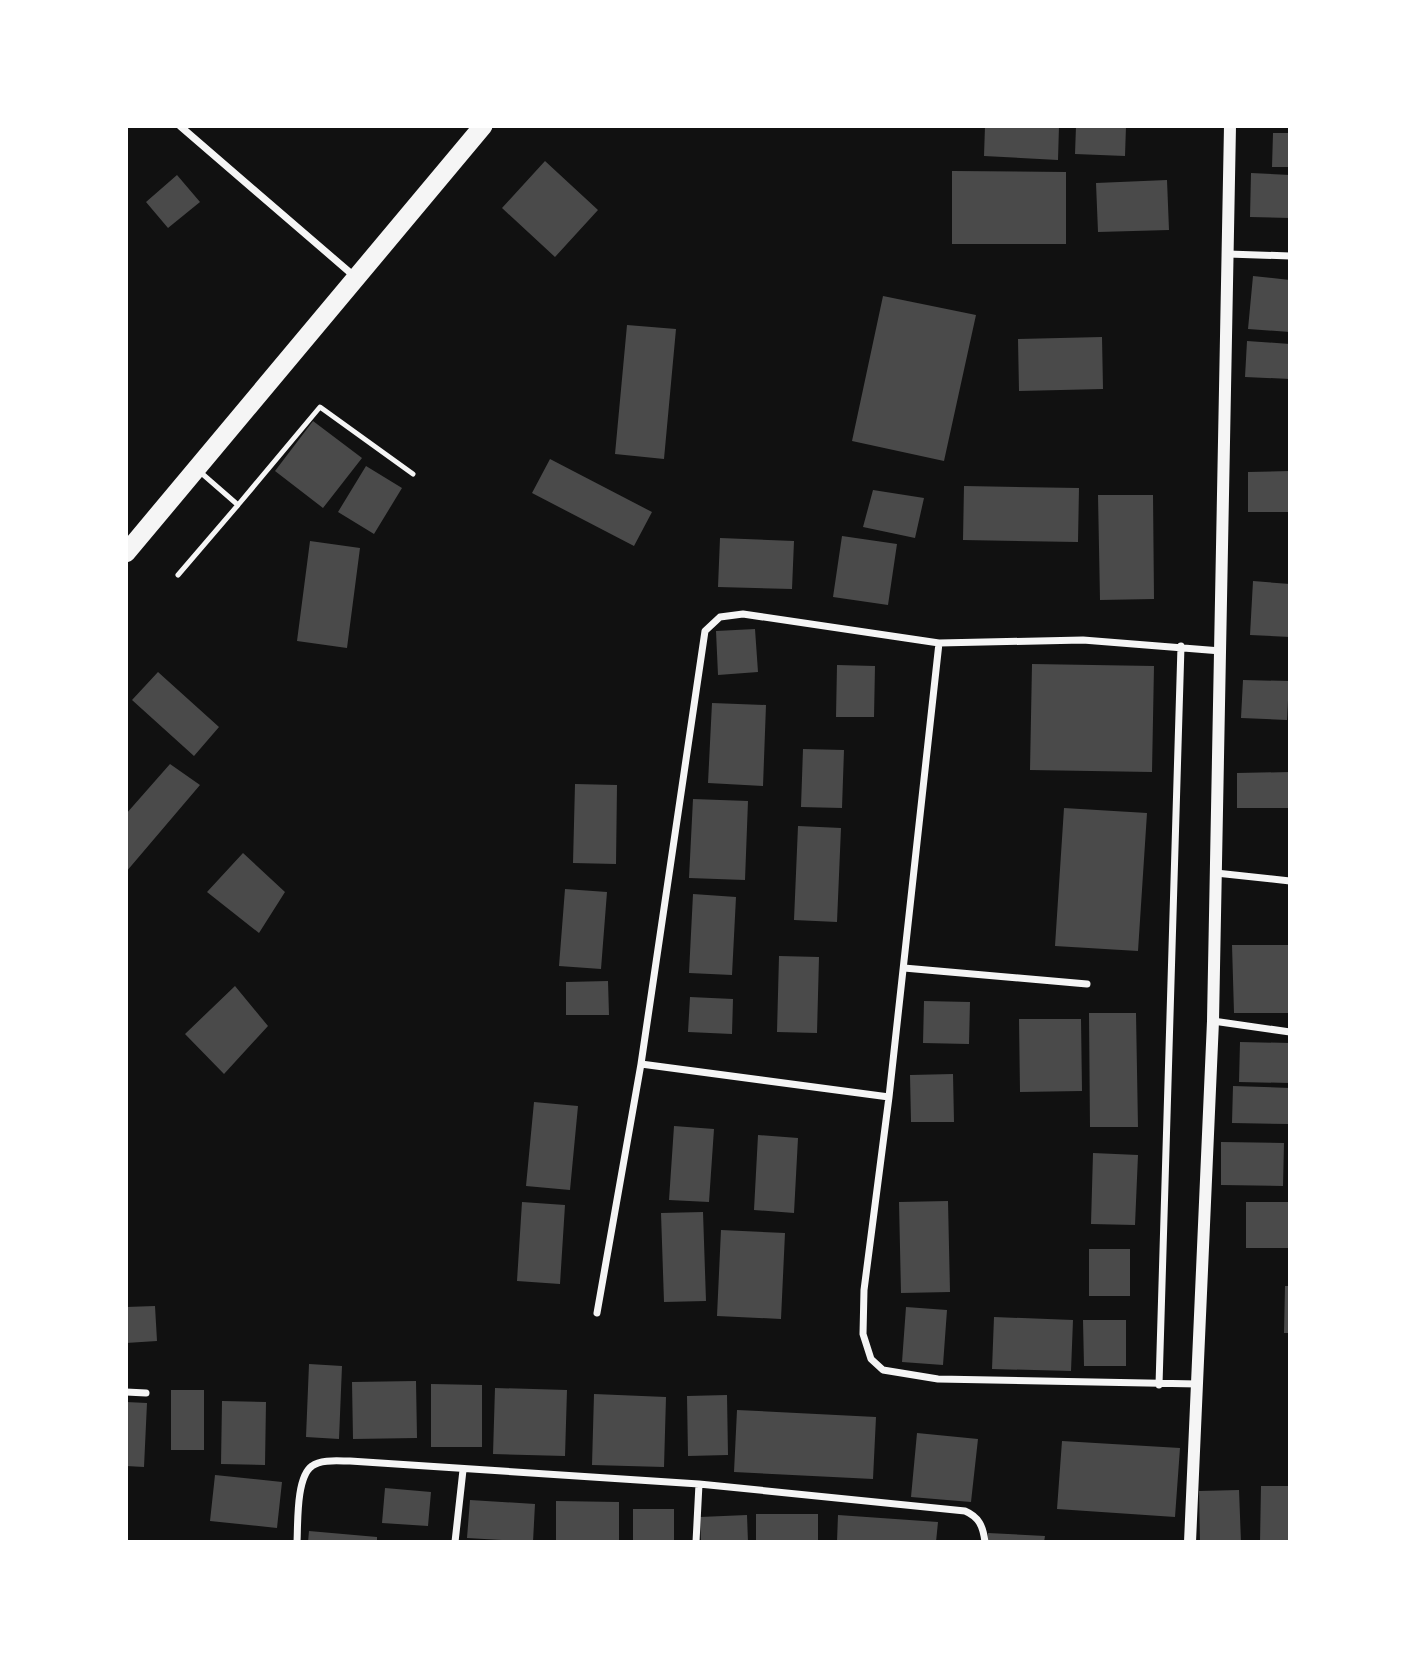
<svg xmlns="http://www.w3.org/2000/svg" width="1416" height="1668" font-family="'PT Sans',sans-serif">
<rect width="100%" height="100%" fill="#111"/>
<path fill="#4a4a4a" d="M985 126H1059L1058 160 984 156Z
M1076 126H1126L1125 156 1075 154Z
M1273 133H1290V167H1272Z
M545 161 598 210 555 257 502 208Z
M952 171 1066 172V244H952Z
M1251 173 1290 175V218L1250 217Z
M177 175 200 202 168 228 146 202Z
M1167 180 1169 230 1098 232 1096 183Z
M1253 276 1290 280V332L1248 329Z
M883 296 976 315 944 461 852 441Z
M627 325 676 329 664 459 615 454Z
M1102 337 1103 389 1019 391 1018 339Z
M1247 341 1290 344V379L1245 377Z
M313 421 362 458 323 508 275 471Z
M550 459 652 512 634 546 532 493Z
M366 466 402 488 374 534 338 512Z
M1290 471V512H1248V472Z
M964 486 1079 488 1078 542 963 540Z
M873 490 924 498 915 538 863 527Z
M1098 495H1153L1154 599 1100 600Z
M842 536 897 544 888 605 833 597Z
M720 538 794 541 792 589 718 587Z
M310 541 360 548 347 648 297 641Z
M1253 581 1290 584V637L1250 635Z
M755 629 758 672 718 675 716 631Z
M1032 664 1154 666 1152 772 1030 770Z
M837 665 875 666 874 717H836Z
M158 672 219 727 194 756 132 700Z
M1243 680 1289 681 1287 720 1241 718Z
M712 703 766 705 763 786 708 783Z
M803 749 844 750 842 808 801 807Z
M170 764 200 785 126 872V814Z
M1290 772V808H1237V773Z
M575 784 617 785 616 864 573 863Z
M693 799 748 801 745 880 689 878Z
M1064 808 1147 813 1138 951 1055 946Z
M798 826 841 828 837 922 794 920Z
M243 853 285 892 259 933 207 892Z
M565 889 607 892 601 969 559 966Z
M693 894 736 897 732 975 689 973Z
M1232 945H1290V1013H1234Z
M779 956 819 957 817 1033 777 1032Z
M608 981 609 1015H566V982Z
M235 986 268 1026 224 1074 185 1034Z
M690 997 733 999 732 1034 688 1032Z
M924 1001 970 1002 969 1044 923 1043Z
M1089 1013H1136L1138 1127H1090Z
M1019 1019H1081L1082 1091 1020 1092Z
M1240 1042 1290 1043V1083L1239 1082Z
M953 1074 954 1122H911L910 1075Z
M1233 1086 1290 1088V1124L1232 1123Z
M534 1102 578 1106 570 1190 526 1186Z
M674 1126 714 1129 709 1202 669 1200Z
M758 1135 798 1138 794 1213 754 1210Z
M1221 1142 1284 1143 1283 1186 1221 1185Z
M1093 1153 1138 1155 1135 1225 1091 1224Z
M948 1201 950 1292 901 1293 899 1202Z
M522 1202 565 1205 560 1284 517 1281Z
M1246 1202H1290V1248H1246Z
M703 1212 706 1301 664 1302 661 1213Z
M721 1230 785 1233 781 1319 717 1316Z
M1089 1249H1130V1296H1089Z
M1285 1286H1290V1333H1284Z
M155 1306 157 1341 126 1343V1307Z
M906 1307 947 1310 943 1365 902 1362Z
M994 1317 1073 1320 1071 1371 992 1369Z
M1083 1320H1126V1366H1084Z
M309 1364 342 1366 339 1439 306 1437Z
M416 1381 417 1438 353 1439 352 1382Z
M431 1384 482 1385V1447H431Z
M495 1388 567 1390 565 1456 493 1454Z
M171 1390H204V1450H171Z
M594 1394 666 1397 664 1467 592 1465Z
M727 1395 728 1455 688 1456 687 1396Z
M222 1401 266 1402 265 1465 221 1464Z
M126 1402 147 1403 144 1467 126 1466Z
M737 1410 876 1417 873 1479 734 1472Z
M917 1433 978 1439 971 1502 911 1497Z
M1062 1441 1180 1448 1175 1517 1057 1509Z
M215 1475 282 1482 277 1528 210 1521Z
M1261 1486H1290V1542H1260Z
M385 1488 431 1492 428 1526 382 1523Z
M1239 1490 1241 1542H1200L1199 1491Z
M470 1500 535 1504 533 1542 467 1538Z
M556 1501 619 1502V1542H556Z
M633 1509H674V1542H633Z
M756 1514H818V1542H756Z
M747 1515 748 1542H701L700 1517Z
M838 1515 938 1522 936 1542H837Z
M309 1531 377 1537V1542H308Z
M988 1533 1045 1536 1044 1542H988Z"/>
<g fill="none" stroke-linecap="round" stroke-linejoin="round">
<path stroke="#f5f5f5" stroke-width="5" d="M238 505 320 407 413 474
M178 575 238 505 199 471"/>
<path stroke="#f5f5f5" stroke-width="7" d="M180 126 354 276
M1228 254 1290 256
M939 643 889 1097 864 1290 863 1334 871 1359 883 1370 938 1379 1198 1384
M1216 873 1290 881
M904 968 1087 984
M1213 1021 1290 1032
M641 1064 889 1097
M597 1313 641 1064 705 631 720 617 743 614 939 643 1083 640 1221 651
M1159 1385 1181 646
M126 1392 146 1393
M297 1542C298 1524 296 1477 312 1466 321 1459 339 1461 350 1461L699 1484 965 1511C979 1517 983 1526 985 1542
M455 1542 463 1470
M696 1542 699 1484"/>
<path stroke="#f5f5f5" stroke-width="12" d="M1190 1542 1213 1021 1230 126"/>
<path stroke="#f5f5f5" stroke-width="19" d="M126 553 483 126"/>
</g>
<rect width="1416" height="1668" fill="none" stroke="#ffffff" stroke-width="256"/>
</svg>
